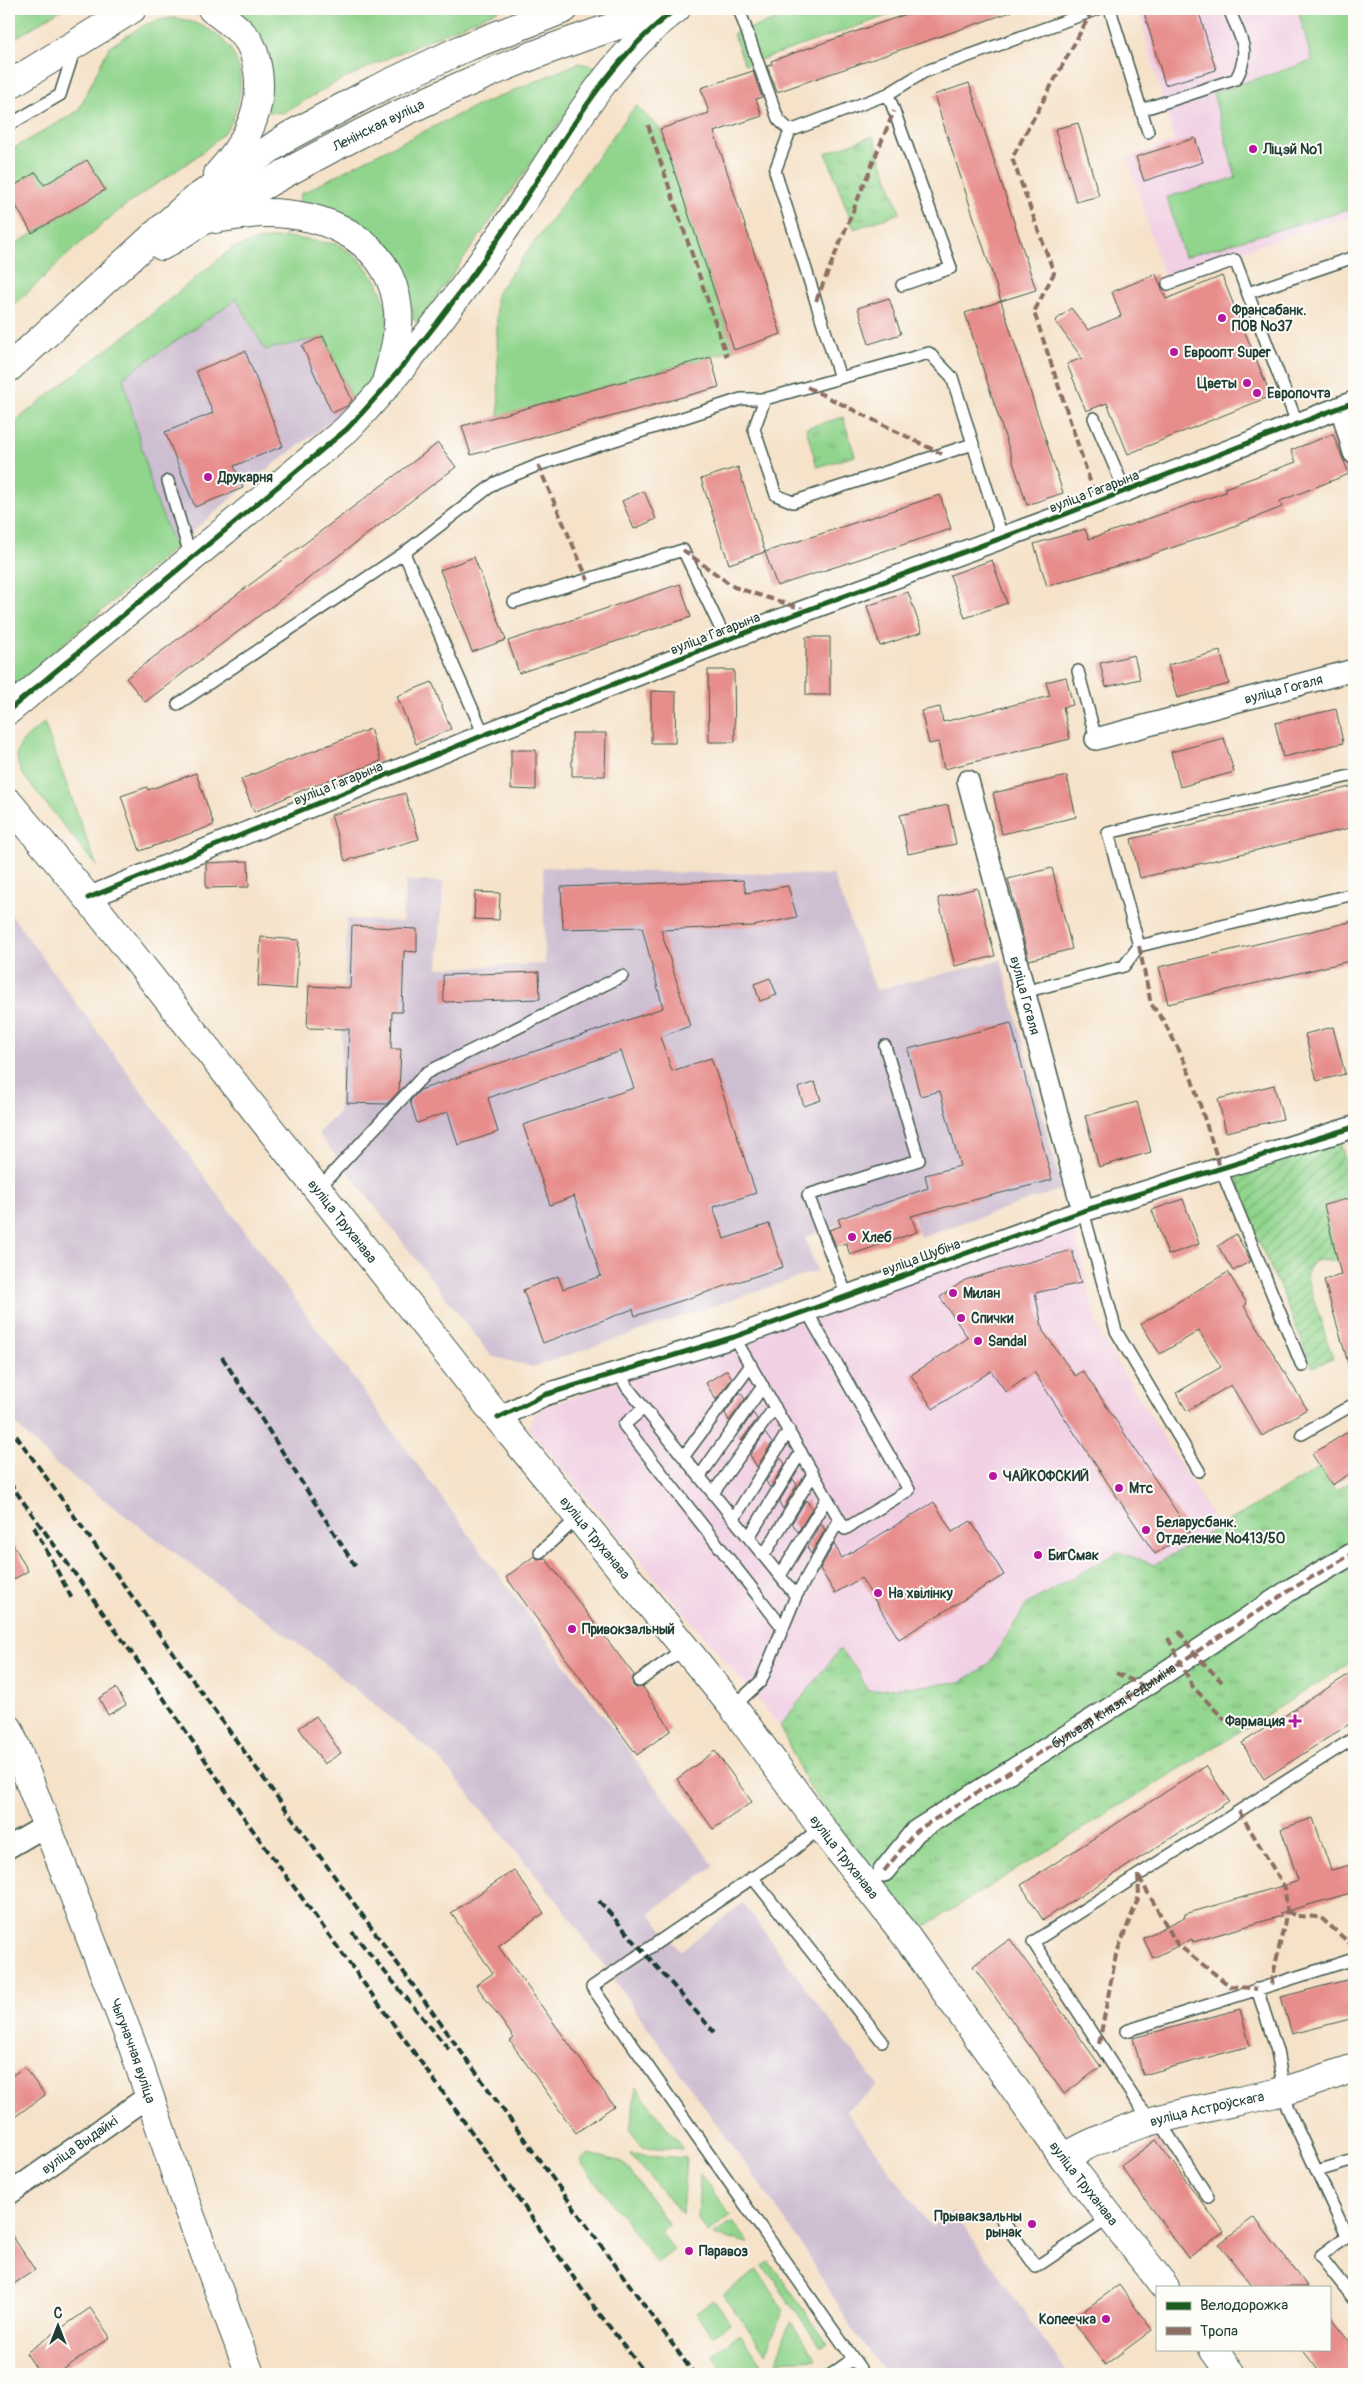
<svg xmlns="http://www.w3.org/2000/svg" width="1363" height="2383" font-family="Pangolin,sans-serif">
<defs>
<pattern id="park-tufts" width="24" height="20" patternUnits="userSpaceOnUse" patternTransform="scale(1.25)"><rect width="24" height="20" fill="#91d58d"/><path d="M3 7l-1-3M5 7V3M7 7l1-3M15 17l-1-3M17 17v-4M19 17l1-3" fill="none" stroke="#76ae74"/></pattern>
<pattern id="garden-furrows" width="10" height="10" patternUnits="userSpaceOnUse" patternTransform="scale(1.25)"><rect width="10" height="10" fill="#91d58d"/><path d="M-1 1l2-2M0 10L10 0M9 11l2-2" fill="none" stroke="#76ae74"/></pattern>
</defs>
<rect width="100%" height="100%" fill="#fdfcf7"/>
<filter id="ink" filterUnits="userSpaceOnUse"><feTurbulence type="fractalNoise" baseFrequency=".02" numOctaves="2"/><feDisplacementMap in="SourceGraphic" scale="10" xChannelSelector="R" yChannelSelector="G"/><feConvolveMatrix kernelMatrix="1 2 1 2 8 2 1 2 1" color-interpolation-filters="sRGB"/></filter>
<filter id="wash" filterUnits="userSpaceOnUse"><feTurbulence type="fractalNoise" baseFrequency=".0096" numOctaves="4" result="noise"/><feDisplacementMap in="SourceGraphic" scale="20" xChannelSelector="R" yChannelSelector="G"/><feGaussianBlur stdDeviation="1.12" result="paint"/><feColorMatrix in="noise" values="0 0 0 0 0 0 0 0 0 0 0 0 0 0 0 0 0 1.4 0 .05"/><feComposite in="paint" operator="in"/></filter>
<g filter="url(#wash)">
<rect width="100%" height="100%" fill="#f5e2c9"/>
<path fill="#f1d0e4" d="M1138 9H1354V216L1163 275 1128 158 1174 141Z
M1072 1223 1100 1335 1219 1527 1155 1565 1027 1604 988 1665 960 1682 867 1691 858 1670 840 1649 780 1726 529 1429 533 1417 542 1408Z"/>
<path fill="#cebed1" d="M237 299 323 336 354 403 243 488 175 547 154 495 123 377Z
M543 867 649 872 833 875 876 990 1001 960 1062 1189 920 1237 905 1194 837 1218 839 1225 805 1237 817 1271 533 1367 491 1356 318 1133 339 1112 347 919 402 922 406 881 443 882 438 968 545 964Z
M9 912 714 1866 650 1913 680 1951 743 1903 878 2086 846 2111 931 2227 953 2211 1068 2374H886L855 2333 792 2230 562 1907 439 1758 325 1664 57 1465 9 1418Z"/>
<path fill="#91d58d" stroke="#588960" d="M9 9H62L9 42Z
M232 9H501L399 53 335 83 283 113 268 112Z
M809 9H907L745 65 733 34Z
M1298 9H1354V208L1184 257 1167 197 1236 178 1213 93 1312 61Z
M174 18C218 24 249 54 238 101 235 111 233 122 227 129 206 154 161 180 133 200 89 233 48 272 9 311V248L105 189 87 160 44 185 36 172 9 189V151L78 111 109 47 144 25 159 20Z
M579 63 599 67 418 323 413 319C412 287 396 251 371 229 353 213 322 207 298 206L301 194 367 159 474 107Z
M636 105 660 129 734 350 499 416 496 294Z
M286 237 337 244 358 258 376 280 386 305 388 337 381 365 354 403 324 337 265 350 237 299 123 377 154 495 175 547 9 691V426L127 334 231 249 258 240Z
M44 723 97 867 23 775C8 747 24 740 44 723Z
M636 2087 683 2149 642 2147 630 2130Z
M589 2154 623 2162 669 2224 660 2231 674 2250 657 2263 580 2161Z
M630 2154 686 2158 682 2214Z
M700 2174 730 2215 708 2233 698 2219Z
M733 2221 749 2243 713 2235Z
M769 2261 827 2343 821 2347 763 2265Z
M757 2270 784 2310 765 2353 723 2294Z
M714 2300 730 2323 712 2336 696 2313Z
M790 2322 817 2359 776 2361Z
M740 2334 762 2365 755 2374H727L712 2355Z"/>
<path fill="url(#park-tufts)" stroke="#588960" d="M873 136 900 213 854 229 826 153Z
M843 417 855 456 817 467 806 428Z
M1319 1468 1335 1491 1354 1479V1661L917 1931 807 1784 780 1726 840 1649 858 1670 867 1691 960 1682 988 1665 1027 1604 1118 1552 1155 1565Z"/>
<path fill="url(#garden-furrows)" stroke="#588960" d="M1339 1140 1354 1185V1263L1314 1260 1306 1275 1333 1359 1312 1367 1285 1299 1251 1225 1235 1172Z"/>
<g id="blocks">
<path fill="#e78e8d" d="M921 9H1010L1011 12 777 92 767 66 772 64 771 61Z
M1143 9H1198L1216 70 1165 85Z
M753 71 762 97 756 99 762 116 714 132 781 334 734 350 660 129 709 113 701 88Z
M969 83 1036 290 1001 301 934 95Z
M1078 123 1099 196 1076 202 1055 129Z
M1195 138 1203 162 1144 181 1136 157Z
M87 160 105 190 32 233 9 194V189L36 172 44 185Z
M1156 274 1166 299 1222 276 1271 396 1128 454 1107 403 1086 411 1067 364 1082 358 1055 321 1071 308 1088 330 1121 316 1112 292Z
M889 298 901 334 869 344 858 308Z
M1001 301 1063 493 1027 505 965 313Z
M323 336 352 400 347 406 332 413 302 346Z
M245 351 283 446 234 466 243 488 195 507 165 432 213 413 196 371Z
M711 357 719 387 471 455 462 426Z
M1333 434 1349 474 1280 501 1282 507 1224 530 1127 563 1047 586 1034 544 1085 529 1089 539 1226 492 1225 488 1296 462 1291 450Z
M438 443 456 467 145 702 126 678Z
M738 467 765 552 729 564 701 479Z
M644 491 656 519 634 529 622 501Z
M940 495 951 529 777 586 765 552Z
M474 557 506 640 472 652 440 570Z
M992 560 1007 603 965 618 950 575Z
M680 584 691 617 519 673 508 641Z
M908 592 922 632 880 646 867 606Z
M806 637H830V695H806Z
M1220 651 1229 684 1177 698 1168 665Z
M1134 655 1140 679 1106 687 1100 663Z
M708 670H734L735 742H709Z
M1066 677 1073 705 1063 707 1070 739 944 769 938 742 929 744 921 711 940 707 943 722 1050 696 1046 682Z
M432 682 451 729 416 744 397 696Z
M651 691 676 692 675 743H651Z
M1336 709 1343 743 1283 757 1275 723Z
M370 729 381 761 305 789 254 812 241 779Z
M572 733H606L605 776H572Z
M1224 738 1234 772 1180 787 1171 752Z
M511 750H536V790L511 789Z
M196 773 214 825 140 851 121 796 147 787 148 790Z
M1067 776 1076 817 1002 834 993 793Z
M1354 786V827L1140 878 1131 839Z
M405 793 419 839 345 861 331 815Z
M948 805 956 844 908 854 900 815Z
M248 861 249 887 206 888V863Z
M1052 868 1072 949 1029 960 1008 879Z
M743 880 746 893 788 886 797 917 753 926 661 930 690 1026 660 1037 672 1071 711 1058 756 1193 713 1207 724 1239 769 1224 783 1267 635 1316 633 1309 543 1343 523 1290 558 1276 563 1289 601 1276 574 1196 550 1205 523 1125 634 1088 621 1051 488 1098 498 1132 458 1145 448 1112 417 1123 410 1101 420 1090 663 1008 642 927 563 929 561 887Z
M977 888 995 956 955 966 938 898Z
M475 892 500 893 499 920 474 919Z
M1354 921V960L1168 1004 1159 967Z
M352 926 417 929V952L404 951 402 1012H392L391 1049H401L399 1091 387 1104 347 1103 349 1029 307 1028 309 986 350 988Z
M261 937 299 940 296 989 258 986Z
M539 972 540 999 444 1002 443 975Z
M770 978 777 995 760 1001 754 984Z
M1011 1023 1052 1180 911 1216 917 1232 850 1255 846 1243 836 1246 829 1230 841 1226 838 1219 928 1188 925 1175 960 1166 940 1091 920 1096 908 1049Z
M1333 1027 1345 1074 1317 1081 1305 1034Z
M815 1082 821 1100 804 1106 798 1088Z
M1274 1085 1283 1119 1226 1132 1218 1099Z
M1137 1102 1151 1152 1099 1167 1085 1116Z
M1354 1197V1369L1350 1370 1324 1280 1341 1275 1324 1205Z
M1183 1199 1199 1244 1168 1255 1152 1210Z
M1236 1234 1251 1261 1233 1271 1218 1246Z
M1072 1250 1081 1283 1035 1293 1043 1331 1075 1376 1083 1371 1190 1532 1155 1554 1034 1372 1006 1392 991 1371 933 1409 911 1375 968 1338 940 1297 965 1280Z
M1228 1272 1247 1304 1244 1306 1307 1409 1262 1436 1231 1385 1187 1411 1176 1393 1221 1367 1199 1331 1160 1354 1141 1324Z
M727 1370 732 1378 716 1400 706 1383Z
M740 1392 745 1399 729 1421 725 1413Z
M753 1413 757 1419 741 1441 738 1435Z
M1354 1428V1471L1332 1485 1312 1454Z
M765 1433 772 1443 757 1467 750 1455Z
M781 1458 785 1464 770 1488 766 1481Z
M793 1479 797 1485 783 1509 779 1502Z
M806 1500 812 1509 798 1532 792 1523Z
M934 1502 952 1532 971 1521 1004 1575 899 1639 861 1578 835 1593 820 1569 834 1544 842 1558Z
M821 1523 825 1530 811 1554 807 1547Z
M9 1537 28 1571 9 1582Z
M534 1556 538 1559 545 1558 634 1675 632 1681 633 1686 636 1688 643 1687 671 1730 637 1755 506 1577Z
M1354 1671V1721L1264 1779 1242 1743Z
M116 1688 126 1705 108 1715 99 1698Z
M316 1716 341 1753 324 1764 299 1728Z
M715 1751 752 1802 713 1829 677 1779Z
M1206 1766 1229 1801 1043 1920 1021 1885Z
M1313 1818 1331 1870 1354 1864V1892L1280 1913 1281 1916 1193 1942 1192 1939 1153 1958 1143 1938 1185 1917V1914L1296 1882 1298 1880 1281 1829Z
M514 1870 544 1913 498 1946 614 2106 576 2133 510 2041 514 2038 476 1985 493 1973 451 1913Z
M1010 1939 1101 2067 1064 2094 973 1966Z
M1354 1978V2018L1292 2034 1281 1997Z
M1240 2009 1250 2046 1143 2075 1133 2038Z
M24 2067 45 2095 9 2121V2078Z
M1156 2140 1224 2232 1188 2258 1121 2166Z
M1254 2217 1280 2251 1308 2287H1253L1219 2244Z
M9 2231 35 2270 9 2287Z
M1119 2285 1152 2330 1105 2365 1072 2319Z
M90 2308 110 2337 57 2374H40L26 2353Z
M1329 2315 1354 2347V2374H1321L1302 2349H1329Z"/>
</g>
</g>
<g filter="url(#ink)">
<use href="#blocks" fill-opacity="0" stroke="#3f564a" stroke-width="1"/>
<g fill="none" stroke-linecap="round" stroke-linejoin="round">
<defs>
<path id="lane" d="M739 9 778 119 790 131
M1110 9 1148 132
M888 94 951 268 902 285
M1141 110 1236 79C1252 49 1240 38 1229 9
M9 125 60 95 75 48
M1168 284 1235 260 1297 423
M1248 293 1354 257
M929 353 952 377 973 444 793 502 776 495 754 429 765 399Z
M840 378 775 171 790 131 888 94 924 72 1098 9
M1094 418 1125 491
M973 444 1002 537
M168 481 191 558
M404 553 495 483 538 465 741 399H765
M514 602 683 550 726 640
M1078 671 1096 739
M178 704 404 553 484 735
M1139 946 1108 833 1354 775
M1024 992 1124 966 1139 946 1354 894
M1220 1167 1302 1366
M317 1190 426 1073 622 976
M1083 1211 1116 1331 1199 1471
M847 1296 808 1195 919 1160 885 1046
M734 1337 845 1529 909 1490 806 1310
M619 1373 627 1387 796 1596
M644 1408 624 1425 783 1628
M1302 1434 1354 1404
M684 1456 751 1365
M700 1476 763 1386
M713 1493 775 1407
M734 1518 789 1430
M749 1537 801 1452
M540 1552 579 1517
M764 1555 813 1474
M780 1576 827 1498
M639 1681 685 1648
M733 1707 761 1681 796 1596 839 1520
M821 1827 792 1851 592 1987 864 2374
M752 1877 882 2041
M1257 1989 1277 2051 1287 2107 1347 2236
M1126 2031 1354 1959
M1317 2171 1354 2160
M1208 2197 1164 2128 1152 2121 1136 2101 1033 1942 1354 1738
M1002 2220 1036 2267 1111 2217
M1354 2231 1320 2256 1354 2299
M832 2374 853 2359"/>
<g id="street">
<path d="M1341 407 1354 453"/>
<path id="s1" d="M1096 739 1354 670"/>
<path id="s2" d="M968 781 1083 1211"/>
<path d="M88 898 484 735 726 640 1053 519 1354 402"/>
<path d="M498 1418 544 1395 734 1337 1083 1211 1354 1127"/>
<path d="M9 1847 47 1825"/>
<path id="s3" d="M884 1871 916 1831 1128 1697 1293 1588 1354 1553"/>
<path id="s4" d="M9 2194 150 2095"/>
</g>
<g id="secondary">
<path id="s5" d="M9 803 88 898 498 1418 733 1707 821 1827 906 1936 1064 2158 1165 2287"/>
<path id="s6" d="M9 1729 133 2047 182 2193 250 2374"/>
<path id="s7" d="M1064 2158C1126 2120 1201 2110 1271 2094 1299 2088 1327 2077 1354 2068"/>
<path d="M1213 2349 1231 2374"/>
</g>
<g id="primary">
<path d="M212 9C224 18 238 27 247 39 254 48 256 60 258 71 264 111 245 145 218 174"/>
<path d="M9 85 132 9"/>
<path d="M215 219C230 217 245 214 260 213 324 211 392 240 398 311 400 336 392 359 386 382"/>
<path id="s8" d="M162 246C264 182 372 124 483 76 542 50 603 30 664 10"/>
<path d="M9 368 191 202 289 136 375 90 462 49 564 9"/>
<path d="M9 710 347 429C409 364 461 294 511 220 561 147 604 62 676 9"/>
</g>
</defs>
<use href="#lane" stroke="#3f564a" stroke-width="14"/>
<use href="#street" stroke="#3f564a" stroke-width="24"/>
<use href="#secondary" stroke="#3f564a" stroke-width="30"/>
<use href="#primary" stroke="#3f564a" stroke-width="30"/>
<use href="#lane" stroke="#fff" stroke-width="11"/>
<use href="#street" stroke="#fff" stroke-width="21"/>
<use href="#secondary" stroke="#fff" stroke-width="28"/>
<use href="#primary" stroke="#fff" stroke-width="28"/>
<path stroke="#1f3d34" stroke-width="4" stroke-dasharray="8 4" stroke-linecap="butt" d="M222 1357 357 1569
M9 1426 694 2374
M9 1482 154 1684 247 1822 481 2145 595 2308 646 2374
M34 1527 72 1599
M599 1901 714 2032
M352 1932 451 2052"/>
<path stroke="#8d6e63" stroke-width="4" stroke-dasharray="8 4" stroke-linecap="butt" d="M1092 11 1012 158 1054 273 1034 312 1092 487
M648 125 727 357
M816 301 894 111
M807 387 942 454
M538 465 588 580
M683 550 734 587 806 610
M1139 946 1151 1004 1163 1020 1180 1052 1192 1080 1220 1167
M1179 1631 1194 1653 1222 1682
M1168 1638 1193 1687 1225 1720
M1116 1673 1144 1686
M1239 1811 1285 1888 1287 1911 1271 1985
M884 1871 916 1831 1128 1697 1293 1588 1354 1553
M1139 1877 1177 1944 1230 1986 1257 1989
M1287 1911 1296 1916 1320 1917 1354 1947
M1099 2044 1116 1955 1139 1896 1138 1875"/>
<defs>
<path id="cycleway" d="M9 710 347 429C409 364 461 294 511 220 561 147 604 62 676 9
M88 898 484 735 726 640 1053 519 1354 402
M498 1418 544 1395 734 1337 1083 1211 1354 1127"/>
</defs>
<use href="#cycleway" stroke="#fdfcf7" stroke-width="8"/>
<use href="#cycleway" stroke="#1b5e20" stroke-width="5"/>
</g>
</g>
<g fill="#b5179e" stroke="#fdfcf7" stroke-width="2">
<circle cx="1253" cy="149" r="5"/>
<circle cx="1222" cy="318" r="5"/>
<circle cx="1174" cy="352" r="5"/>
<circle cx="1247" cy="383" r="5"/>
<circle cx="1257" cy="393" r="5"/>
<circle cx="208" cy="477" r="5"/>
<circle cx="852" cy="1237" r="5"/>
<circle cx="953" cy="1293" r="5"/>
<circle cx="961" cy="1318" r="5"/>
<circle cx="978" cy="1341" r="5"/>
<circle cx="993" cy="1476" r="5"/>
<circle cx="1119" cy="1488" r="5"/>
<circle cx="1146" cy="1530" r="5"/>
<circle cx="1038" cy="1555" r="5"/>
<circle cx="878" cy="1593" r="5"/>
<circle cx="572" cy="1629" r="5"/>
<path d="M1292.5 1713.5h5v5h5v5h-5v5h-5v-5h-5v-5h5z"/>
<circle cx="1032" cy="2224" r="5"/>
<circle cx="689" cy="2251" r="5"/>
<circle cx="1106" cy="2319" r="5"/>
</g>
<g text-anchor="middle" stroke-width="4" stroke-linejoin="round" paint-order="stroke">
<g font-size="14" fill="#1f3d34" stroke="#fdfcf7">
<text dy="5" stroke="none"><textPath href="#s8" startOffset="248">Ленінская вуліца</textPath></text>
<text transform="translate(1094 491) rotate(-21)" y="5">вуліца Гагарына</text>
<text transform="translate(715 633) rotate(-21)" y="5">вуліца Гагарына</text>
<text dy="5" stroke="none"><textPath href="#s1" startOffset="194">вуліца Гогаля</textPath></text>
<text transform="translate(338 783) rotate(-22)" y="5">вуліца Гагарына</text>
<text dy="5" stroke="none"><textPath href="#s2" startOffset="222">вуліца Гогаля</textPath></text>
<text dy="5" stroke="none"><textPath href="#s5" startOffset="535">вуліца Труханава</textPath></text>
<text transform="translate(921 1257) rotate(-20)" y="5">вуліца Шубіна</text>
<text dy="5" stroke="none"><textPath href="#s5" startOffset="940">вуліца Труханава</textPath></text>
<text dy="5" stroke="none"><textPath href="#s3" startOffset="285">бульвар Князя Гедыміна</textPath></text>
<text dy="5" stroke="none"><textPath href="#s5" startOffset="1345">вуліца Труханава</textPath></text>
<text dy="5" stroke="none"><textPath href="#s6" startOffset="345">Чыгуначная вуліца</textPath></text>
<text dy="5" stroke="none"><textPath href="#s7" startOffset="152">вуліца Астроўскага</textPath></text>
<text dy="5" stroke="none"><textPath href="#s4" startOffset="86">вуліца Выдайкі</textPath></text>
<text dy="5" stroke="none"><textPath href="#s5" startOffset="1750">вуліца Труханава</textPath></text>
</g>
<g font-size="14" font-weight="bold" fill="#1f3d34" stroke="#fdfcf7" text-anchor="start">
<text x="1263" y="154">Ліцэй №1</text>
<text x="1232" y="315">Франсабанк.<tspan x="1232" dy="16">ПОВ №37</tspan></text>
<text x="1184" y="357">Евроопт Super</text>
<text x="1237" y="388" text-anchor="end">Цветы</text>
<text x="1267" y="398">Европочта</text>
<text x="218" y="482">Друкарня</text>
<text x="862" y="1242">Хлеб</text>
<text x="963" y="1298">Милан</text>
<text x="971" y="1323">Спички</text>
<text x="988" y="1346">Sandal</text>
<text x="1003" y="1481">ЧАЙКОФСКИЙ</text>
<text x="1129" y="1493">Мтс</text>
<text x="1156" y="1527">Беларусбанк.<tspan x="1156" dy="16">Отделение №413/50</tspan></text>
<text x="1048" y="1560">БигСмак</text>
<text x="888" y="1598">На хвілінку</text>
<text x="582" y="1634">Привокзальный</text>
<text x="1285" y="1726" text-anchor="end">Фармация</text>
<text x="1022" y="2221" text-anchor="end">Прывакзальны<tspan x="1022" dy="16">рынак</tspan></text>
<text x="699" y="2256">Паравоз</text>
<text x="1096" y="2324" text-anchor="end">Копеечка</text>
</g>
</g>
<rect width="1363" height="2383" fill="none" stroke="#fdfcf7" stroke-width="30"/>
<rect x="1156" y="2286" width="175" height="65" fill="#fdfcf7" stroke="#a4b0a9"/>
<rect x="1166" y="2302" width="25" height="8" fill="#1b5e20" stroke="#a4b0a9"/>
<text x="1200" y="2310" font-size="15" fill="#1f3d34">Велодорожка</text>
<rect x="1166" y="2327" width="25" height="8" fill="#8d6e63" stroke="#a4b0a9"/>
<text x="1200" y="2336" font-size="15" fill="#1f3d34">Тропа</text>
<g transform="translate(58 2326)" stroke="#fdfcf7" stroke-width="4" paint-order="stroke">
<path d="M0-4L9 19L0 12L-9 19Z" fill="#1f3d34"/>
<text y="-8" font-size="14" font-weight="bold" text-anchor="middle" fill="#1f3d34">С</text>
</g>
</svg>
